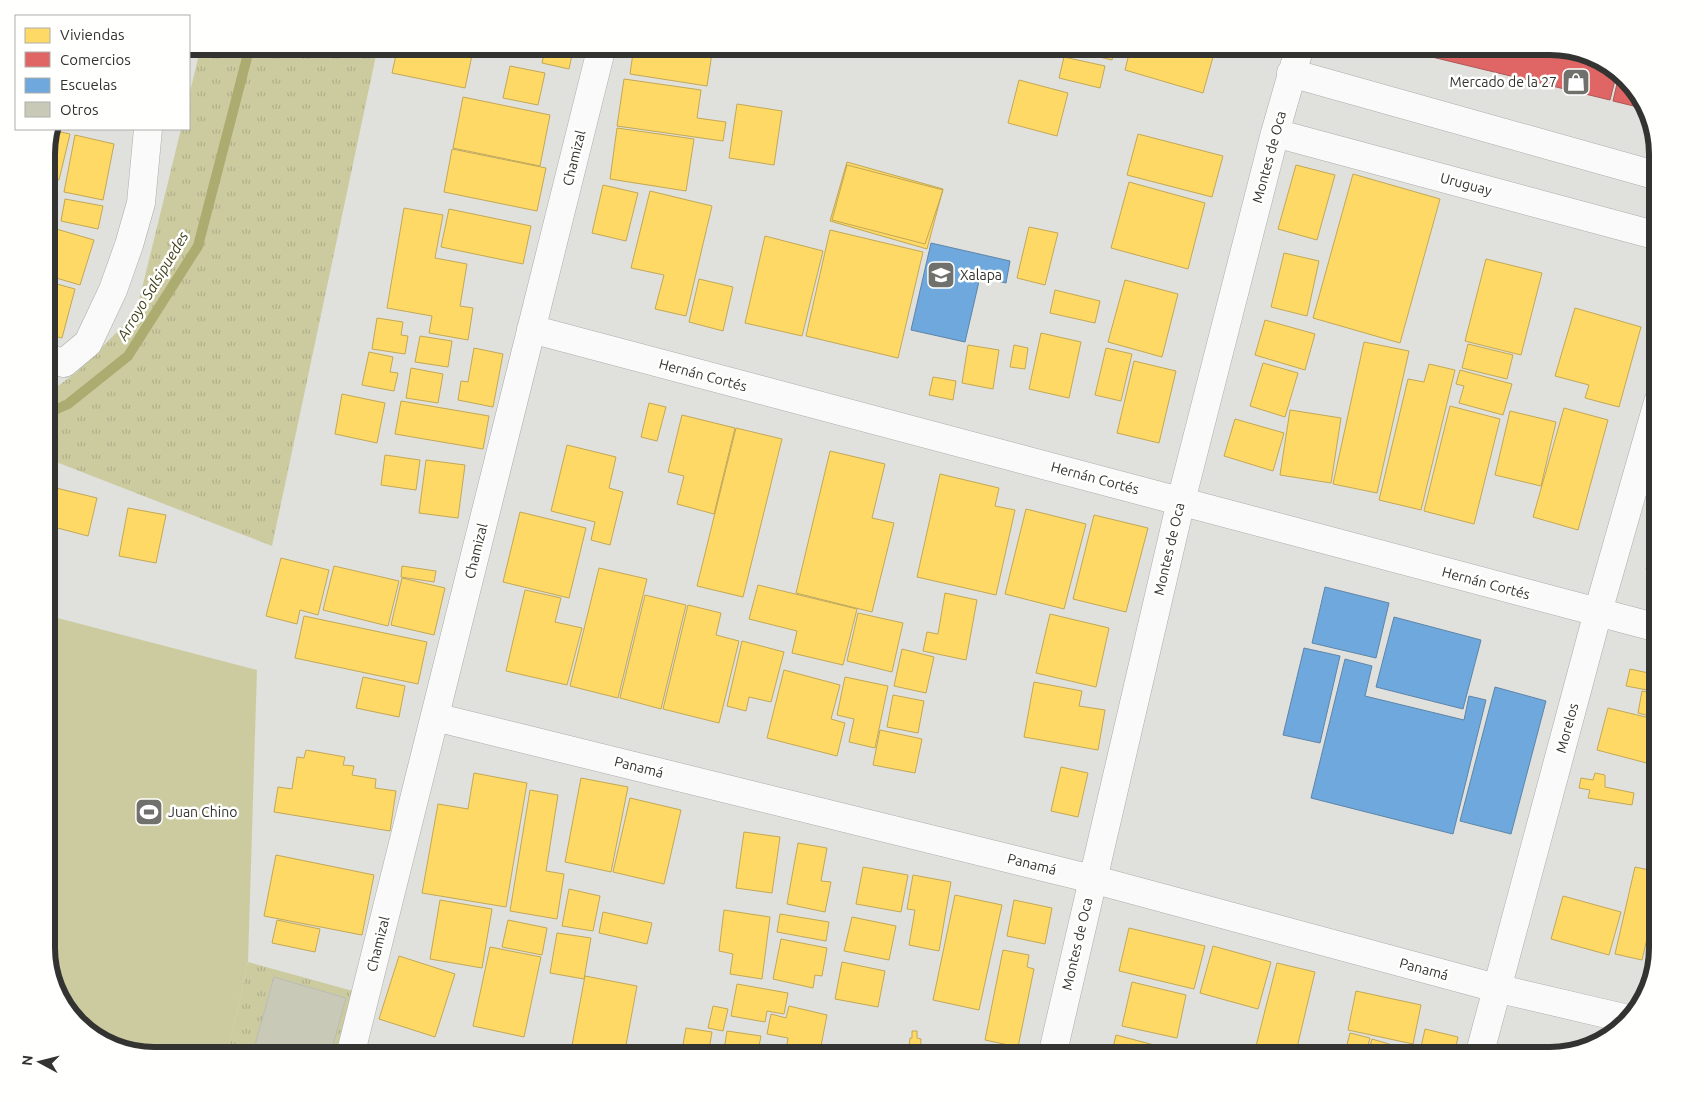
<svg xmlns="http://www.w3.org/2000/svg" width="1704" height="1102" font-family="Ubuntu,sans-serif">
<defs>
<pattern id="grass-tufts" width="24" height="20" patternUnits="userSpaceOnUse" patternTransform="scale(1.25)"><rect width="24" height="20" fill="#cccba0"/><path d="M3 7l-1-3M5 7V3M7 7l1-3M15 17l-1-3M17 17v-4M19 17l1-3" fill="none" stroke="#b0af8a"/></pattern>
</defs>
<rect width="100%" height="100%" fill="#e0e0dc"/>
<path fill="url(#grass-tufts)" d="M201 46H378L272 546 46 458V395L78 371 136 313 181 129H189V96Z
M248 962 353 991 335 1056H227Z"/>
<path fill="#cccba0" d="M46 615 257 670 248 962 227 1056H154L94 1038 61 1002 46 955Z"/>
<path fill="#ffd966" stroke="#c2a856" d="M398 46H474L465 88 392 73Z
M546 46H557L573 50 569 69 542 63Z
M634 46H664L712 53 707 86 630 74Z
M1089 46H1115L1112 60 1087 54Z
M1131 46H1216L1203 93 1125 70Z
M1064 57 1105 66 1100 88 1059 78Z
M510 66 545 73 538 105 503 98Z
M624 79 701 90 697 118 726 122 723 141 617 126Z
M1019 80 1068 93 1057 136 1008 123Z
M463 97 550 115 540 166 453 148Z
M737 104 782 111 774 165 729 158Z
M617 128 694 139 686 191 610 179Z
M51 130 70 134 59 180 46 177V147Z
M1138 134 1223 156 1212 197 1127 175Z
M75 135 114 144 103 200 64 192Z
M452 149 546 168 537 211 444 192Z
M847 162 943 189 927 249 830 221Z
M847 165 943 190 925 244 832 220Z
M1296 165 1335 175 1317 240 1278 229Z
M1353 174 1440 199 1400 343 1313 318Z
M1129 182 1205 203 1188 269 1111 248Z
M603 185 638 193 626 241 592 233Z
M650 191 712 206 686 316 655 309 664 275 631 268Z
M65 199 103 206 98 229 61 221Z
M404 208 443 215 435 258 467 264 460 306 473 308 468 340 429 333 432 316 387 308Z
M449 209 531 226 523 264 441 247Z
M46 226 94 240 80 285 46 275Z
M1029 227 1058 233 1045 285 1017 278Z
M830 230 923 252 898 358 806 336Z
M765 236 823 251 802 336 745 323Z
M1284 253 1319 261 1307 316 1271 307Z
M1486 259 1542 273 1521 355 1465 341Z
M699 279 733 287 723 331 689 322Z
M1125 280 1178 294 1162 357 1108 342Z
M46 281 75 289 62 338 46 334Z
M1055 290 1100 301 1095 323 1050 313Z
M1575 308 1641 327 1619 407 1585 398 1589 385 1555 376Z
M377 318 403 322 401 335 408 336 405 354 372 349Z
M1265 320 1315 334 1305 370 1255 355Z
M1041 333 1081 342 1069 398 1029 389Z
M420 336 452 341 448 367 415 362Z
M1364 342 1409 351 1377 493 1333 484Z
M1468 344 1513 355 1507 379 1462 368Z
M968 345 999 350 993 389 962 383Z
M1014 345 1028 348 1025 369 1010 367Z
M474 348 503 354 493 407 458 400 461 381 468 382Z
M1106 348 1132 354 1121 401 1095 395Z
M369 352 393 357 390 372 398 373 394 391 362 385Z
M1134 361 1176 371 1159 443 1117 433Z
M1263 363 1298 373 1285 417 1250 406Z
M1429 364 1455 370 1421 510 1379 500 1408 379 1424 382Z
M411 368 443 374 438 403 406 398Z
M1460 370 1512 384 1503 415 1459 403 1464 386 1456 384Z
M933 377 956 381 953 400 929 395Z
M342 394 385 403 377 443 335 434Z
M401 401 489 416 483 449 395 434Z
M649 403 666 407 657 441 641 437Z
M1450 406 1500 419 1474 524 1424 511Z
M1564 408 1608 420 1578 530 1533 517Z
M1290 410 1341 418 1331 483 1280 475Z
M1510 411 1556 422 1541 486 1495 475Z
M682 415 735 428 714 514 677 504 684 476 668 472Z
M1235 419 1284 433 1273 471 1224 456Z
M736 428 782 439 743 597 697 586Z
M567 445 616 457 609 488 623 492 610 545 591 540 595 522 551 511Z
M830 451 885 464 872 518 894 523 872 612 796 593Z
M385 455 420 460 416 490 381 485Z
M426 460 465 465 458 518 419 513Z
M940 474 999 488 995 506 1015 510 996 595 917 577Z
M52 487 97 498 88 536 46 525V508Z
M128 508 166 515 156 563 119 556Z
M1026 509 1086 524 1064 609 1005 594Z
M520 512 586 528 569 598 503 582Z
M1094 515 1148 528 1126 612 1073 599Z
M1657 523H1658V571L1646 569Z
M281 558 329 570 318 615 300 610 297 624 266 616Z
M334 566 399 581 388 626 323 610Z
M402 566 436 571 434 582 401 577Z
M599 568 647 579 618 698 570 686Z
M402 578 445 588 434 635 391 625Z
M758 585 857 609 843 665 792 653 797 631 749 619Z
M525 590 561 598 555 622 582 628 567 685 506 671Z
M945 593 977 600 966 660 923 651 927 632 938 634Z
M645 595 686 605 661 709 620 698Z
M688 605 721 613 716 635 739 641 719 723 663 709Z
M858 613 903 623 892 672 847 661Z
M1050 614 1109 628 1096 687 1036 673Z
M304 616 427 642 418 684 295 658Z
M742 641 784 652 771 702 749 697 746 711 727 706Z
M902 649 934 657 926 693 894 686Z
M1630 669 1658 675V692L1626 686Z
M784 670 840 685 831 719 845 723 837 756 767 738Z
M363 677 405 686 399 717 356 708Z
M845 677 888 686 875 748 849 742 854 719 837 715Z
M1034 682 1082 691 1079 706 1105 710 1098 750 1024 737Z
M1642 691 1658 694V718L1638 713Z
M893 695 924 701 918 733 887 727Z
M1608 708 1658 720V766L1597 750Z
M880 730 922 739 915 773 873 765Z
M306 750 345 757 343 765 354 766 352 775 376 779 375 788 396 791 390 831 274 812 278 787 292 789 297 757 304 758Z
M1061 767 1088 773 1078 817 1051 811Z
M474 773 527 783 506 907 422 893 438 804 468 809Z
M1595 773 1605 775V787L1634 793 1632 805 1588 798 1590 790 1579 788 1581 778 1593 780Z
M581 778 628 787 611 872 565 862Z
M530 790 558 795 546 871 564 874 557 919 510 911Z
M630 798 681 810 664 884 613 872Z
M1653 831 1658 832V847L1650 845Z
M744 832 780 837 772 893 736 888Z
M798 843 827 848 821 881 831 882 825 912 787 904Z
M276 855 374 875 362 935 264 916Z
M863 867 908 875 901 912 856 904Z
M1635 867 1658 872V892L1642 960 1615 954Z
M913 875 951 882 939 951 909 945 915 910 907 909Z
M569 889 600 896 593 931 562 926Z
M955 895 1002 905 979 1010 933 1000Z
M1563 896 1621 912 1609 955 1551 939Z
M440 900 492 909 482 968 430 959Z
M1014 900 1052 908 1045 944 1007 936Z
M724 910 770 917 762 979 730 974 733 954 719 951Z
M603 912 652 923 647 944 599 933Z
M780 914 829 922 826 941 777 932Z
M1654 915H1658V948H1651Z
M852 917 896 926 889 960 844 951Z
M277 920 320 929 315 952 272 943Z
M508 920 547 928 542 955 502 947Z
M1129 928 1205 946 1194 989 1119 971Z
M557 933 591 938 584 979 550 973Z
M781 939 827 948 822 976 815 975 813 988 773 979Z
M1213 946 1271 962 1258 1009 1200 993Z
M490 947 541 957 524 1037 473 1026Z
M1003 950 1029 955 1027 967 1034 969 1018 1047 985 1040Z
M399 956 455 974 435 1037 379 1019Z
M842 962 885 971 878 1007 835 999Z
M1277 963 1315 972 1295 1056H1263L1254 1054Z
M585 976 637 986 624 1056H570Z
M1132 982 1186 995 1177 1038 1122 1026Z
M737 984 788 993 784 1014 767 1011 765 1022 731 1016Z
M1356 991 1421 1005 1413 1044 1348 1030Z
M713 1006 728 1009 723 1031 708 1028Z
M789 1006 827 1015 819 1056H785L788 1038 767 1034 771 1014 786 1018Z
M686 1028 712 1032 708 1055 682 1050Z
M1425 1029 1458 1037 1454 1056H1419Z
M727 1031 761 1036 757 1056H723Z
M912 1031H917V1038L921 1039 920 1056H908L910 1038H912Z
M1350 1033 1370 1038 1365 1056H1344Z
M1116 1035 1185 1053 1184 1056H1111Z
M1372 1039 1416 1052 1415 1056H1367Z
M1539 1050 1557 1054 1538 1056Z"/>
<path fill="#e06666" stroke="#ac5756" d="M1435 46H1550L1610 64 1617 72 1610 100 1432 57Z
M1619 75 1643 100 1646 109 1613 101Z"/>
<path fill="#6fa8dc" stroke="#5d85a9" d="M931 243 1010 261 1006 283 980 277 965 342 911 330Z
M1325 587 1389 603 1376 658 1312 643Z
M1394 617 1481 640 1463 709 1376 687Z
M1304 648 1340 656 1320 743 1283 735Z
M1345 659 1372 666 1365 696 1464 720 1469 696 1486 700 1453 834 1311 798Z
M1495 687 1546 701 1511 834 1460 821Z"/>
<g fill="none" stroke-linecap="round" stroke-linejoin="round">
<path stroke="#acab70" stroke-width="10" d="M46 414 68 404 128 356 198 246 250 46"/>
</g>
<path fill="#c9c9b7" stroke="#bbbbb8" d="M274 977 346 998 330 1056H252Z"/>
<g fill="none" stroke-linecap="round" stroke-linejoin="round">
<defs>
<path id="minor" d="M1291 73 1658 176
M1275 133 1658 236
M531 329 1658 628
M46 358 64 363 88 343 113 290 129 245 141 203 148 129
M435 717 1092 879 1496 988 1628 1019
M350 1056 602 46
M1052 1056 1181 501 1275 133 1300 46
M1479 1056 1598 612 1658 402"/>
</defs>
<use href="#minor" stroke="#acaca9" stroke-width="29"/>
<use href="#minor" stroke="#fafafa" stroke-width="28"/>
</g>
<defs>
<symbol id="shop-square" viewBox="-11 -11 22 22"><rect x="-9" y="-9" width="18" height="18" rx="4" fill="#70706d" stroke="#fffffe"/><path d="M-5-2.5h2.3a2.7 3.5 0 0 1 5.4 0H5L5.5 6h-11ZM-1.5-2.5h3a1.5 2.3 0 0 0-3 0Z" fill="#fff"/></symbol>
<symbol id="school-square" viewBox="-11 -11 22 22"><rect x="-9" y="-9" width="18" height="18" rx="4" fill="#70706d" stroke="#fffffe"/><path d="M0-5L7-2L0 1L-7-2ZM-4 1L0 2.5L4 1V4Q0 6-4 4Z" fill="#fff"/></symbol>
<symbol id="stadium-square" viewBox="-11 -11 22 22"><rect x="-9" y="-9" width="18" height="18" rx="4" fill="#70706d" stroke="#fffffe"/><path d="M0-5a6.5 5 0 1 0 0 10a6.5 5 0 1 0 0-10ZM-3.5-1.8h7v3.6h-7Z" fill="#fff"/></symbol>
</defs>
<g fill-rule="evenodd">
<use href="#shop-square" x="1560" y="66" width="32" height="32"/>
<use href="#school-square" x="925" y="259" width="32" height="32"/>
<use href="#stadium-square" x="133" y="796" width="32" height="32"/>
</g>
<g text-anchor="middle" stroke-width="5" stroke-linejoin="round" paint-order="stroke">
<g font-size="14" fill="#333431" stroke="#fffffe" text-anchor="start">
<text x="1557" y="87" text-anchor="end">Mercado de la 27</text>
<text x="960" y="280">Xalapa</text>
<text x="168" y="817">Juan Chino</text>
</g>
<g font-size="14" fill="#333431" stroke="#fffffe">
<text transform="translate(1269 157) rotate(-75)" y="5">Montes de Oca</text>
<text transform="translate(574 158) rotate(-76)" y="5">Chamizal</text>
<text transform="translate(1466 184) rotate(15)" y="5">Uruguay</text>
<text transform="translate(703 375) rotate(15)" y="5">Hernán Cortés</text>
<text transform="translate(1095 478) rotate(15)" y="5">Hernán Cortés</text>
<text transform="translate(1169 549) rotate(-77)" y="5">Montes de Oca</text>
<text transform="translate(476 551) rotate(-76)" y="5">Chamizal</text>
<text transform="translate(1486 583) rotate(15)" y="5">Hernán Cortés</text>
<text transform="translate(1567 728) rotate(-75)" y="5">Morelos</text>
<text transform="translate(639 767) rotate(14)" y="5">Panamá</text>
<text transform="translate(1032 864) rotate(14)" y="5">Panamá</text>
<text transform="translate(378 944) rotate(-76)" y="5">Chamizal</text>
<text transform="translate(1077 944) rotate(-77)" y="5">Montes de Oca</text>
<text transform="translate(1424 969) rotate(15)" y="5">Panamá</text>
</g>
<g font-size="15" font-style="italic" fill="#403f1b" stroke="#fffffe">
<text transform="translate(153 286) rotate(-59)" y="5">Arroyo Salsipuedes</text>
</g>
</g>
<path d="M0 0H1704V1102H0ZM154 55H1550A99 99 0 0 1 1649 154V948A99 99 0 0 1 1550 1047H154A99 99 0 0 1 55 948V154A99 99 0 0 1 154 55Z" fill="#fffffe" fill-rule="evenodd"/>
<path fill="none" stroke="#333431" stroke-width="6" d="M154 55H1550A99 99 0 0 1 1649 154V948A99 99 0 0 1 1550 1047H154A99 99 0 0 1 55 948V154A99 99 0 0 1 154 55Z"/>
<rect x="15" y="15" width="175" height="115" fill="#fffffe" stroke="#adaeac"/>
<rect x="25" y="28" width="25" height="15" fill="#ffd966" stroke="#adaeac"/>
<text x="60" y="40" font-size="15" fill="#333431">Viviendas</text>
<rect x="25" y="52" width="25" height="15" fill="#e06666" stroke="#adaeac"/>
<text x="60" y="65" font-size="15" fill="#333431">Comercios</text>
<rect x="25" y="78" width="25" height="15" fill="#6fa8dc" stroke="#adaeac"/>
<text x="60" y="90" font-size="15" fill="#333431">Escuelas</text>
<rect x="25" y="102" width="25" height="15" fill="#c9c9b7" stroke="#adaeac"/>
<text x="60" y="115" font-size="15" fill="#333431">Otros</text>
<g transform="translate(40 1062) rotate(277)" stroke="#fffffe" stroke-width="4" paint-order="stroke">
<path d="M0-4L9 19L0 12L-9 19Z" fill="#333431"/>
<text y="-8" font-size="14" font-weight="bold" text-anchor="middle" fill="#333431">N</text>
</g>
</svg>
